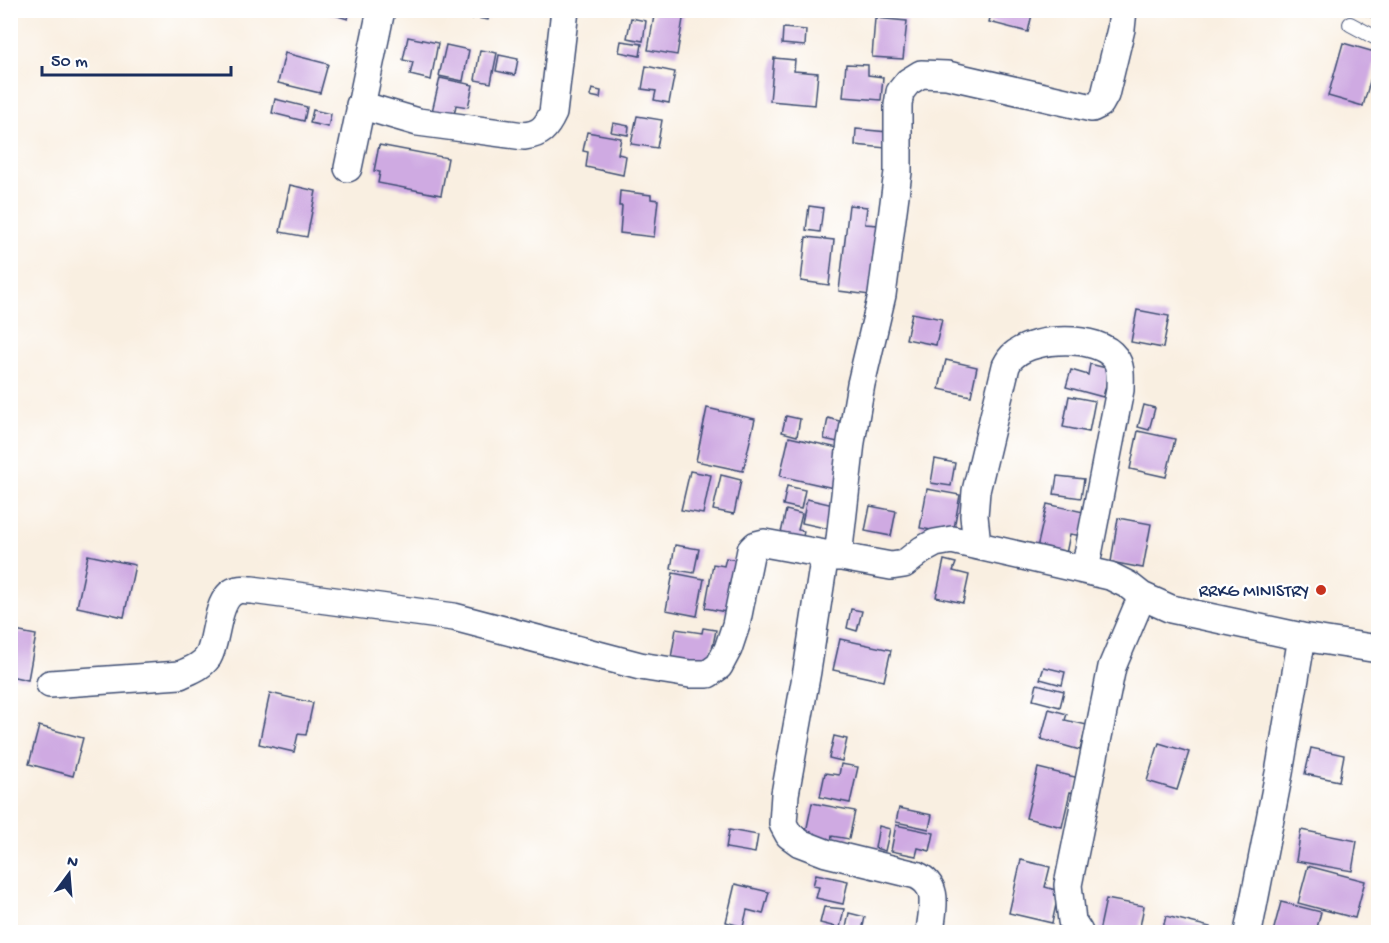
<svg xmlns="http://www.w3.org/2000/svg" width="1389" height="943" font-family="'Gochi Hand',sans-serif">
<rect width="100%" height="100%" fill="#fff"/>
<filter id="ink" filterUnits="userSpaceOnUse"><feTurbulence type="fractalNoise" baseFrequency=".0167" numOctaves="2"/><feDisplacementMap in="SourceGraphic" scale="12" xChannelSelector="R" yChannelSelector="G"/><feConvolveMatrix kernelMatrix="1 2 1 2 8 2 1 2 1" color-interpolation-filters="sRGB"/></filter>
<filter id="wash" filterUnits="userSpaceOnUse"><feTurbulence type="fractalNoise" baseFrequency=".008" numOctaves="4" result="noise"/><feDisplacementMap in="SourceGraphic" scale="24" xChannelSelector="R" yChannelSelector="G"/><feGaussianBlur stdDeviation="1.35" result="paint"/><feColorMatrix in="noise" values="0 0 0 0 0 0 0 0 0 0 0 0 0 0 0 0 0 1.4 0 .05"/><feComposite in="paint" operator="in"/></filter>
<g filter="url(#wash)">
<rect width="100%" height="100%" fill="#f9efe1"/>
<g id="blocks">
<path fill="#cfaae2" d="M318 10H350L348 19Z
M447 10H490L488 20 472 17V19L446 15Z
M655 10 684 13 677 55 648 50Z
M992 10H1033L1028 32 989 22Z
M1352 10H1378V19L1352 11Z
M631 18 646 21 643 41 627 38Z
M875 18 907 21 903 59 872 57Z
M783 28 806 30 805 46 782 44Z
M408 37 438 43 431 80 410 75 413 62 403 60Z
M621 41 642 44 640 56 619 52Z
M1343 43 1378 53 1363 106 1328 96Z
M446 45 469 50 463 81 439 76Z
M480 50 497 53 491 83 475 80Z
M285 53 328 64 320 93 278 83Z
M499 55 518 59 515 75 496 71Z
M774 58 795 60 794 71 818 73 815 105 770 101Z
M846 64 868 65V75L883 77 881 100 843 97Z
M646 66 675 72 669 103 654 100 656 91 642 89Z
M440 78 473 85 468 107 456 105 454 115 430 120Z
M592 89 601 91 600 98 590 96Z
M275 99 307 107 304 121 272 113Z
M313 110 331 114 328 127 310 123Z
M637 116 662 120 657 148 631 144Z
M613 123 629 126 628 135 611 132Z
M856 129 888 132 886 148 855 145Z
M587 132 621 138 618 154 626 156 623 175 586 167 588 152 583 151Z
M379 145 448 158 441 195 378 183 380 172 374 171Z
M290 185 316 191 307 237 280 232Z
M620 191 651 195V199L658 200 654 237 620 233 622 206H619Z
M849 205 867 207 865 224 878 225 870 295 839 291Z
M809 206 823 208 820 232 806 230Z
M806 237 834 240 829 285 801 281Z
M1137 310 1169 316 1163 348 1131 342Z
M912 313 942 319 936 345 906 339Z
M946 360 977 367 971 396 939 389Z
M1090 364 1110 369 1103 397 1066 387 1071 370 1088 375Z
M1069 396 1095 401 1089 432 1063 427Z
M1144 405 1155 408 1149 430 1138 427Z
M707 408 755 419 743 471 696 461Z
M786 416 800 419 797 436 782 432Z
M828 418 843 422 838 442 824 439Z
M1138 431 1175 439 1166 477 1130 469Z
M789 437 847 450 838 489 780 476Z
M935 459 955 463 951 486 931 483Z
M690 471 711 475 703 514 681 510Z
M721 475 741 480 734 514 713 510Z
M1057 476 1084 479 1081 498 1054 494Z
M787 486 805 490 801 509 783 505Z
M927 489 960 495 953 534 920 528Z
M807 499 838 506 834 530 802 523Z
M1047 504 1088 513 1083 536 1070 534 1066 554 1037 548Z
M870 506 896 511 891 536 865 531Z
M786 510 802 514 798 530 804 531 802 542 780 538Z
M1118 518 1151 524 1143 568 1111 562Z
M675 545 699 549 694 573 671 569Z
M88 555 135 565 124 617 77 607Z
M726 558 746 562 736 614 705 608 713 564 724 566Z
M944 560 956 563 953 571 969 575 963 603 936 597Z
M673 573 704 579 697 616 666 610Z
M851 609 862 611 857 631 847 628Z
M703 628 716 630 709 665 671 658 676 629 702 633Z
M10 630 36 635 28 680 10 676Z
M840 639 891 650 884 681 833 670Z
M1044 667 1065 672 1062 685 1040 679Z
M1037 684 1064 691 1060 707 1033 700Z
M270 693 313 703 306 735 298 734 294 752 259 744Z
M1049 709 1067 714 1065 720 1087 725 1080 750 1041 739Z
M39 726 83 738 73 776 29 764Z
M834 736 847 739 842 761 829 758Z
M1159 743 1189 752 1177 790 1147 781Z
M1311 748 1344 755 1339 781 1305 774Z
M841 764 858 767 850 803 820 797 825 773 839 775Z
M1038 768 1079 778 1075 793 1070 792 1062 827 1026 818Z
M812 803 855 811 849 839 832 836 831 842 805 837Z
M899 808 932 815 929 829 896 822Z
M896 825 934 833 930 851 918 848 916 856 891 851Z
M879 826 890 829 885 851 875 848Z
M729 830 758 835 755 853 726 848Z
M1301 830 1357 841 1352 871 1296 861Z
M1021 860 1050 867 1045 887 1059 891 1052 923 1009 913Z
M1308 866 1365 881 1355 918 1298 903Z
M816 874 848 881 843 904 816 898 819 887 813 886Z
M735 884 769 892 763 914 747 910 743 927 726 922Z
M1106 899 1144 906 1139 932H1099Z
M1281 902 1321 912 1316 932H1273Z
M824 907 844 909 840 928 820 923Z
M849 913 865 917 862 931 846 928Z
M1166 916 1210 927 1209 932H1162Z"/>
</g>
</g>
<g filter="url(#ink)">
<use href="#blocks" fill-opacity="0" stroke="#3c4c72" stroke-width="1.5"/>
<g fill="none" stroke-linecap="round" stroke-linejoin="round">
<defs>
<path id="lane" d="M1350 24 1378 39"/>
<path id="street" d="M360 105 418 122 524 136C541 134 546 128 553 113L565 10
M348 168 381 10
M977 544 974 516 976 491 1006 366C1008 362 1010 358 1014 355 1034 337 1098 334 1115 358 1122 367 1120 379 1120 390L1085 570
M825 554 807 671 785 794 783 824 789 835 800 843 826 853 916 875C941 886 932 910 930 932
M838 557 851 442 861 384 882 295 898 172V105L900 92 908 82 921 74 947 75 1092 108 1100 104 1105 95 1121 29 1123 10
M50 684 180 675C191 670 201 667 208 657 218 641 215 595 238 590 242 589 248 590 252 590L454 617 640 666 690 674H708L719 666 728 649 736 625 751 550 756 545 764 543 891 566 904 564 922 550 935 543 952 540 1110 576 1128 585 1142 596 1171 609 1302 637 1378 649
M1079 932 1072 921 1068 885 1112 667 1142 596
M1248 932 1279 773 1302 637"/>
</defs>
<use href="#lane" stroke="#3c4c72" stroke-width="16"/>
<use href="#street" stroke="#3c4c72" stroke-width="30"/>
<use href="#lane" stroke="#fff" stroke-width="14"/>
<use href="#street" stroke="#fff" stroke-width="27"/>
</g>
</g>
<circle fill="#c8321e" stroke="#fff" stroke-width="2" cx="1321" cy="590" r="6"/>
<g text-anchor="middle" stroke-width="5" stroke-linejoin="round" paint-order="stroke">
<g font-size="18" fill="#1b2f5e" stroke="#fff" text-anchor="end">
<text x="1309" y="596">RRKG MINISTRY</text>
</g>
</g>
<rect width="1389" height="943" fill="none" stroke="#fff" stroke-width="36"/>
<g transform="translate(69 874) rotate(16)" stroke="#ffffff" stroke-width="4.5" paint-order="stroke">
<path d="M0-4.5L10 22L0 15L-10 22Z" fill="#1b2f5e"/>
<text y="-9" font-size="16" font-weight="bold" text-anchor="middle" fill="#1b2f5e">N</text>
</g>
<path d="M42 66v9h189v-9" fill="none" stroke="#1b2f5e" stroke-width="3"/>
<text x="51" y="66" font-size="18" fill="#1b2f5e" stroke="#ffffff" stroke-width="4.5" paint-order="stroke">50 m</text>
</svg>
